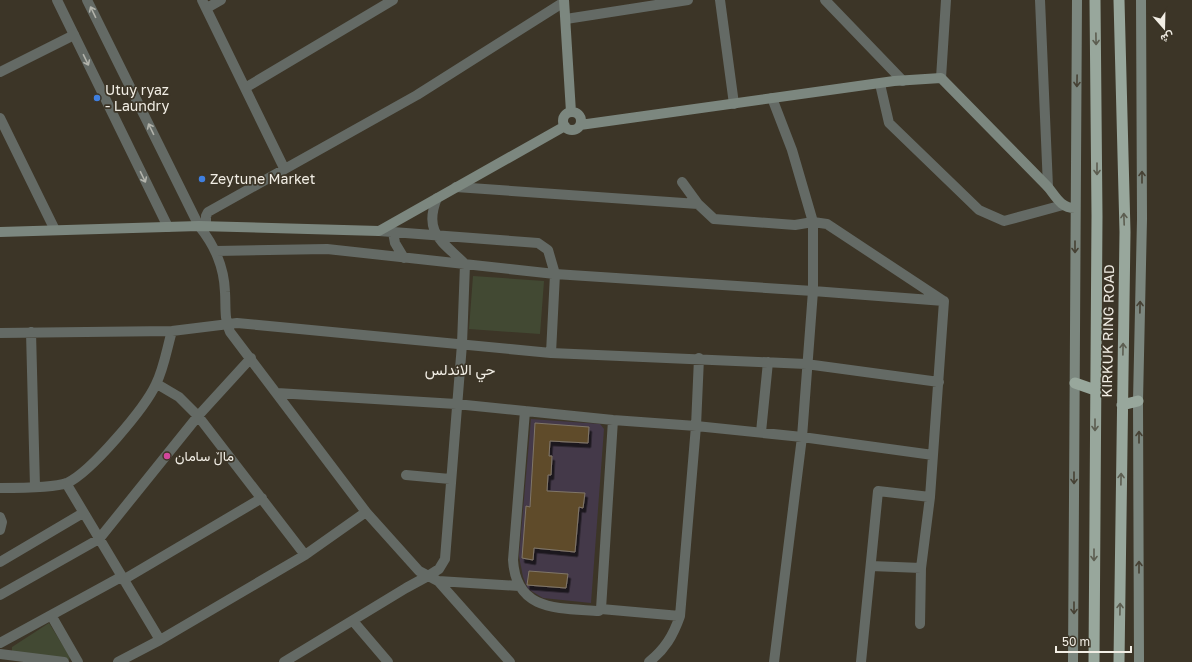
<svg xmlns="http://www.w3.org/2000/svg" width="1192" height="662" font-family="'Golos Text',Vazirmatn,sans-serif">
<defs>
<filter id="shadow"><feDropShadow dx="2.5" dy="4.5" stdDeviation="0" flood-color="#0009"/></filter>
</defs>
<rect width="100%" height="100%" fill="#3c3527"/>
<path fill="#443949" d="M531 419 600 424 604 429 591 603 543 598 528 589 523 577 519 556Z"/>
<path fill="#424933" d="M473 276 544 281 540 334 469 329Z
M49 623 70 657 69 660 12 653V647Z"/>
<path fill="#5e4b2c" stroke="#807668" filter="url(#shadow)" d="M535 423 589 427 588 443 550 441 549 456H552L551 475H548L547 491 585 493 583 508 579 507 575 552 534 548 533 560 522 558 526 506 530 507Z
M529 571 568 574 566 588 527 585Z"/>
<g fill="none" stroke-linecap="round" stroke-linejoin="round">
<path stroke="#646a65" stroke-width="10" d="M202 0 284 168
M720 0 734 104
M825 0 903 81
M1040 0 1048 187
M207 8 221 0
M566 19 688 0
M0 72 74 35
M941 78 946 0
M880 84 889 123 979 210 1004 221 1063 205
M245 88 393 0
M772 98 792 150 813 222V291L802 437 774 662
M0 118 55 230
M682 182 698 204
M456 187 698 204 714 219 795 225 813 222 827 224 942 300
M199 226C215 246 224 266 225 292 226 307 224 319 230 332L366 512 419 571 438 581 510 662
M206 227V216L208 212 417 95 564 2
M379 231 538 243 548 250 555 274 813 291 944 301
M393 232 395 243 404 258
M216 251 327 249 555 274 551 353
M31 332 35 487
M0 333 172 331 237 323 551 353 806 364 939 382
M157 384 179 397 198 416 305 555
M277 393 456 404 613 420 696 426 802 437 933 455
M525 411 513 560C516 612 559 608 599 611L601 609 613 420
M761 432 768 362
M406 475 450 479
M66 483 160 640
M0 488C15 488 54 488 67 483 91 472 145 408 156 384 164 368 167 348 172 331
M0 517 2 522 0 530
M0 562 83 513
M871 566 921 568
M123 580 262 498
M438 581 519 586
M0 595 99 539 198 416 251 358
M601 609 680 616
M51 615 78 662
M353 621 388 662
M920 624 921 568 930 497 944 301
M0 643 121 577
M0 654 64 662
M118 662 160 640 305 555 366 512
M284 662 406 588 428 576 439 569 445 559 462 344 465 264C442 241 423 233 437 198
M649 662C665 649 673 636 680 616L696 426 699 358
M861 662 878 491 930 497"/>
<path stroke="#646a65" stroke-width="10" d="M57 0 168 227
M87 0 199 226"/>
<path stroke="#7c877f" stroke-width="10" d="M564 0 571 112
M563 121a9 9 0 1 1 18 0a9 9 0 1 1-18 0Z
M580 125 894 81 941 78 1048 187C1056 197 1061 208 1075 208
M0 232 199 226 379 231 565 126
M1073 662 1077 0
M1139 662 1138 401 1142 219 1141 0"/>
<path stroke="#98a79c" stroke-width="11" d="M1075 383 1095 390
M1122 405 1138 401
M1094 662 1097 216 1095 0
M1119 662 1125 232 1119 0"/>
</g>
<defs><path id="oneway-shaft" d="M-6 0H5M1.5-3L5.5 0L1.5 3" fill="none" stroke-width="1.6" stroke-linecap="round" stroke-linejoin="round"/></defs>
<g stroke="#b2b3ab">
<use href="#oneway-shaft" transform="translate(93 12) rotate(-116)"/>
<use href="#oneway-shaft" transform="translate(86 60) rotate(64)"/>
<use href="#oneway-shaft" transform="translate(151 129) rotate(-116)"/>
<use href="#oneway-shaft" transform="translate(143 177) rotate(64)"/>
</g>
<g stroke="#5c5d50">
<use href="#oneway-shaft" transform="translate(1096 39) rotate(89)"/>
<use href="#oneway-shaft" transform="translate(1097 169) rotate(90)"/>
<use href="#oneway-shaft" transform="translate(1124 219) rotate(-92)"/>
<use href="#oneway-shaft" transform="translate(1123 349) rotate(-89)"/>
<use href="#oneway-shaft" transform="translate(1095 425) rotate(90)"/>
<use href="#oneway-shaft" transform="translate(1121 479) rotate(-89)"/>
<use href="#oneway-shaft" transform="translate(1094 555) rotate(90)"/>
<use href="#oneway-shaft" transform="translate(1120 609) rotate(-89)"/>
</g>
<g stroke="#464134">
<use href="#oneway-shaft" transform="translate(1077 81) rotate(91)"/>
<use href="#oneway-shaft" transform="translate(1142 177) rotate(-90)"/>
<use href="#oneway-shaft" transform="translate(1075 247) rotate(90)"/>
<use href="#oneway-shaft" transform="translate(1140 307) rotate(-89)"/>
<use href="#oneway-shaft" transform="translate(1139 437) rotate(-90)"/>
<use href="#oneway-shaft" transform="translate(1074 478) rotate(90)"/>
<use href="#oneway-shaft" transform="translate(1139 567) rotate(-90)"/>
<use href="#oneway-shaft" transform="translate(1074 608) rotate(90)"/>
</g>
<g fill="#3f7fe0" stroke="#3c3527" stroke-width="1.5">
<circle cx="97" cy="98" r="4"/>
<circle cx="202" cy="179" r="4"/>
</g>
<circle fill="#d1479c" stroke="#3c3527" stroke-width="1.5" cx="167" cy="456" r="4"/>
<g text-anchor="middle" stroke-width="3.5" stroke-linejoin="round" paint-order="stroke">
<g font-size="14" fill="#f2eee5" stroke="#3c3527" text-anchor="start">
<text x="105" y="95">Utuy ryaz<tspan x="105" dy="16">- Laundry</tspan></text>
<text x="210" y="184">Zeytune Market</text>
<text x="175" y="461">ماڵ سامان</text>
</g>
<g font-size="14" fill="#f2eee5" stroke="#3c3527">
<text transform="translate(1108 331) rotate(-89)" y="5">KIRKUK RING ROAD</text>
</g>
<g font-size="15" fill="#f2eee5" stroke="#3c3527">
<text x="460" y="375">حي الاندلس</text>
</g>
</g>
<g transform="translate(1164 28) rotate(160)" stroke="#3c3527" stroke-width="3" paint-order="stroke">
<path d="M0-3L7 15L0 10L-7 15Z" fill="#f2eee5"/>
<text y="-6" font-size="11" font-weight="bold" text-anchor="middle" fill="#f2eee5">ش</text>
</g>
<path d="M1056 646v6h75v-6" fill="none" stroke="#f2eee5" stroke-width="2"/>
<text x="1062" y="646" font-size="12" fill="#f2eee5" stroke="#3c3527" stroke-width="3" paint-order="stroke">50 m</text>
</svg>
